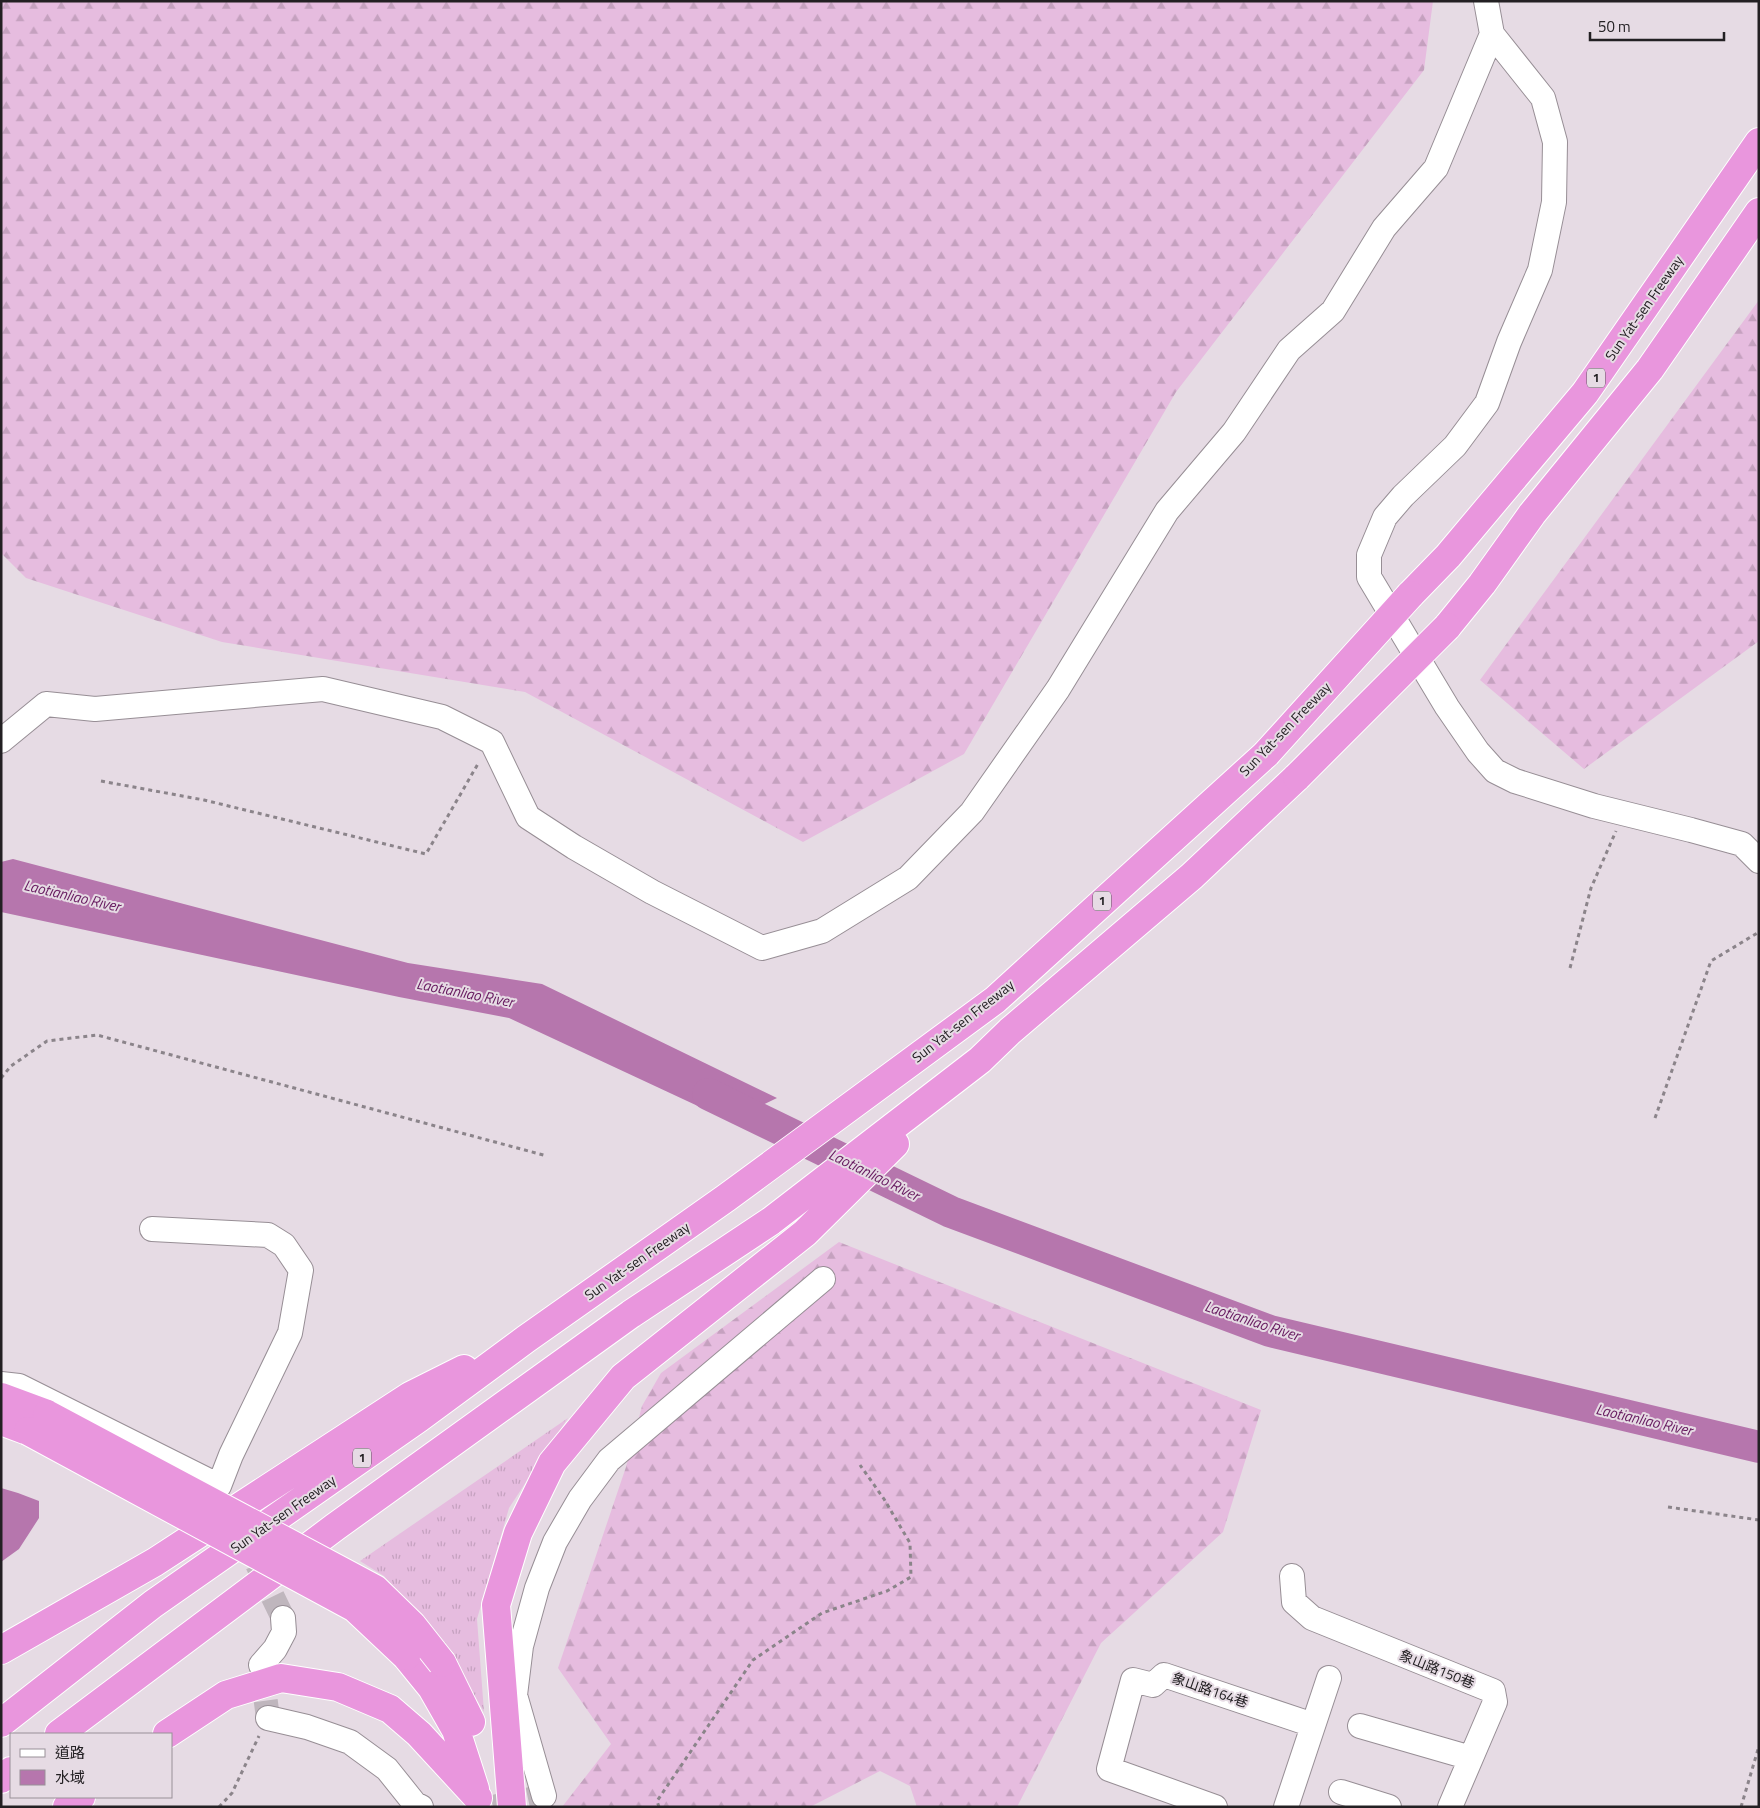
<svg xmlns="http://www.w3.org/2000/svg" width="1760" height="1808" font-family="'Titillium Web','Noto Sans TC',sans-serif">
<defs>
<pattern id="grass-tufts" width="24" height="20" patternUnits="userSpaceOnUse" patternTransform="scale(1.25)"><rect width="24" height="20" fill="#e6bcdf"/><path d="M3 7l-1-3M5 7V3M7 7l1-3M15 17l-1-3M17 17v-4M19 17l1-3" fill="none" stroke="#c5a1bf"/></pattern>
<pattern id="forest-firs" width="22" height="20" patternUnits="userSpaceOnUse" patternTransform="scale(1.25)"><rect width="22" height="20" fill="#e6bcdf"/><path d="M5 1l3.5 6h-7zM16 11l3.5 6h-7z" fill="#c5a1bf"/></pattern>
</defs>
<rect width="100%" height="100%" fill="#e6dbe4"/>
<path fill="url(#grass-tufts)" d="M568 1418 509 1508 477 1619 484 1712 444 1644 384 1576 360 1561Z"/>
<path fill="url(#forest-firs)" d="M1 1H1433L1424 70 1176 392 964 754 803 842 525 692 222 642 26 578 1 553Z
M1759 300V641L1584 769 1480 680Z
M839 1242 1261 1410 1223 1532 1101 1643 1017 1807H917L910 1786 880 1771 810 1807H562L611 1744 558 1668 626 1467 642 1406 661 1373Z"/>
<path fill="#b676ad" d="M13 859 408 963 542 984 777 1098 730 1121 509 1018 399 997 1 912V862Z
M1 1488 18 1493 39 1501V1518L19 1549 1 1562Z"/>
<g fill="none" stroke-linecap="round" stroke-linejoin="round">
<path stroke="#b676ad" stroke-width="32" d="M708 1094 951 1212 1270 1331 1759 1447"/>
<path stroke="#bfb6bd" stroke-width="24" stroke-dasharray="24 12" stroke-linecap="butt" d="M257 1564 283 1618
M261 1665 268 1718
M493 1807 544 1796"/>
<defs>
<path id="minor" d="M1486 1 1492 34 1543 98 1555 142 1554 202 1540 270 1509 342 1487 403 1455 446 1403 496 1385 517 1369 555V577L1447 707 1478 752 1495 771 1515 781 1594 806 1691 830 1742 844 1759 861
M1 741 46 704 95 709 323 689 442 717 492 742 528 817 574 847 652 892 762 948 822 931 908 878 972 812 1058 689 1167 511 1234 432 1289 350 1333 311 1384 228 1436 168 1492 34
M1 1384 19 1386 219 1486 231 1455 290 1333 301 1270 284 1245 268 1235 152 1229
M1292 1576 1294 1602 1312 1618 1493 1691 1495 1702 1450 1807
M261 1665 275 1649 284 1632 283 1618
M268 1718 307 1727 350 1742 387 1769 415 1804 421 1807
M1360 1726 1471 1758
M1341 1792 1389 1807
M544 1796 515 1695 521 1646 537 1588 555 1542 580 1499 609 1460 823 1279
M1215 1807 1109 1769 1133 1680 1153 1685 1164 1675 1313 1725
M1286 1807 1329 1678"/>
<path id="highway" d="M1410 595 1448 556 1585 393 1759 142
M1447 627 1482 584 1532 514 1650 369 1759 212
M1 1397 47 1414
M1 1421 28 1431
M1 1650 155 1562 410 1396 464 1369
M406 1656 432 1688 456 1730 475 1789
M442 1663 471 1722
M1 1723 153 1604 419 1418 526 1339 726 1198 995 1000 1266 754
M59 1734 335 1527 631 1314 771 1221 980 1060 1010 1031 1192 876 1297 777
M167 1734 226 1695 281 1678 338 1687 390 1709 419 1734 478 1798
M1 1779 11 1771
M67 1807 81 1797
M512 1807 496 1605 518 1533 552 1463 623 1377 805 1233 895 1144"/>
</defs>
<use href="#minor" stroke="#978e95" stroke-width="26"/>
<use href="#highway" stroke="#fff" stroke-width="30"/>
<path stroke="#8b848a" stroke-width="3" stroke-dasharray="4 4" stroke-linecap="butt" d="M101 781 204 800 426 854 479 762
M1570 968 1591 888 1616 831
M1 1078 11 1066 47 1041 97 1035 547 1156
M1655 1118 1711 961 1759 932
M1668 1507 1759 1520
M219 1807 232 1793 259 1736
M659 1807 657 1801 753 1660 822 1613 887 1591 911 1577 910 1543 884 1499 860 1465
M1741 1807 1759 1746"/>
<use href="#minor" stroke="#fff" stroke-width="24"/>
<use href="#highway" stroke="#e996dd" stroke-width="28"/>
<defs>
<path id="highway-bridge" d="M1266 754 1410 595
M1297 777 1447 627
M47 1414 375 1589 412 1625 442 1663
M28 1431 355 1608 406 1656"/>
</defs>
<use href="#highway-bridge" stroke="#fff" stroke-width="30" stroke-linecap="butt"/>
<use href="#highway-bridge" stroke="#e996dd" stroke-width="28"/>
</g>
<g text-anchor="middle" stroke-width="4" stroke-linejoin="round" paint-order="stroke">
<g fill="#e6dbe4" stroke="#5e585d" stroke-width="1">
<rect x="1587" y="368.5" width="18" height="19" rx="4"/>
<rect x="1093" y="891.5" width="18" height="19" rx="4"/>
<rect x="353" y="1448.5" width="18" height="19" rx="4"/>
</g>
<g font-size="12" font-weight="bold" fill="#232023">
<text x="1596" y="382">1</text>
<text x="1102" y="905">1</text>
<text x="362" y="1462">1</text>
</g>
<g font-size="14" fill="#232023" stroke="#e6dbe4">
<text transform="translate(1644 308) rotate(-55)" y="5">Sun Yat-sen Freeway</text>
<text transform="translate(1285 729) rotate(-46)" y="5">Sun Yat-sen Freeway</text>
<text transform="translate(963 1021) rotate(-38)" y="5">Sun Yat-sen Freeway</text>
<text transform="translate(637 1261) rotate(-35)" y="5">Sun Yat-sen Freeway</text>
<text transform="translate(283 1514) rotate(-35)" y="5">Sun Yat-sen Freeway</text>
<text transform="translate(1437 1669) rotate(22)" y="5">象山路150巷</text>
<text transform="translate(1210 1690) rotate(19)" y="5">象山路164巷</text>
</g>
<g font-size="15" font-style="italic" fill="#66195f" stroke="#e6dbe4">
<text transform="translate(72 896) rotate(13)" y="5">Laotianliao River</text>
<text transform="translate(465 993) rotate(11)" y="5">Laotianliao River</text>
<text transform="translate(874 1175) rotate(26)" y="5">Laotianliao River</text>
<text transform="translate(1252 1321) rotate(18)" y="5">Laotianliao River</text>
<text transform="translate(1644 1420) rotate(13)" y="5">Laotianliao River</text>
</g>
</g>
<rect width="1760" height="1808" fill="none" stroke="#232023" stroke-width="5"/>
<rect x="10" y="1733" width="162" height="65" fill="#e6dbe4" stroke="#989097"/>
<rect x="20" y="1749" width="25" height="8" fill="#ffffff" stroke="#989097"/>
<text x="55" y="1758" font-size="15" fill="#232023">道路</text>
<rect x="20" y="1770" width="25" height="15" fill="#b676ad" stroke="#989097"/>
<text x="55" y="1783" font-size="15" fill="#232023">水域</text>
<path d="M1590 32v8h134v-8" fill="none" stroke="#232023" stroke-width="2.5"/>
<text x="1598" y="32" font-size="15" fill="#232023" stroke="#e6dbe4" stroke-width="4" paint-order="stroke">50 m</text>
</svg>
